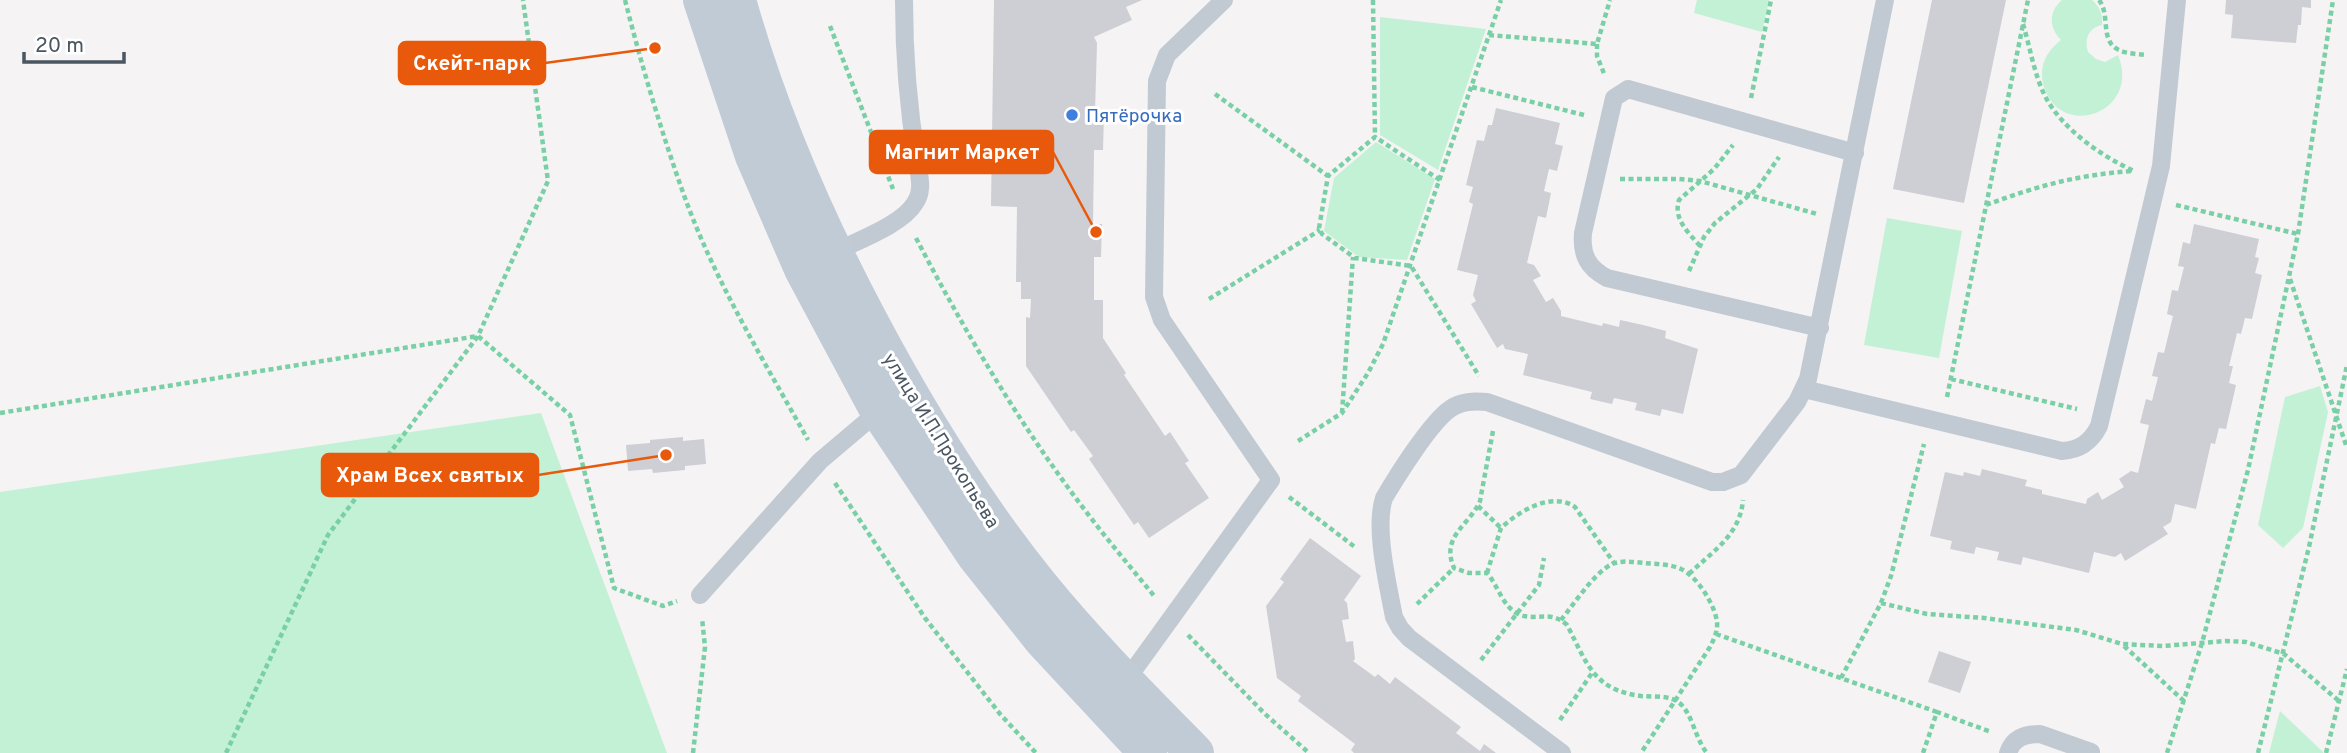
<svg xmlns="http://www.w3.org/2000/svg" width="2347" height="753" font-family="Overpass,sans-serif">
<rect width="100%" height="100%" fill="#f5f3f3"/>
<path fill="#c3f1d5" d="M1697 0H1769L1762 32 1694 13Z
M2062 0H2092C2100 7 2103 15 2102 25 2088 28 2084 40 2088 52L2096 59 2105 62 2118 55C2142 114 2057 142 2043 83 2039 65 2047 51 2061 40 2049 27 2048 12 2062 0Z
M1380 17 1486 29 1438 170 1380 135Z
M1376 142 1435 179 1407 260 1359 257 1324 231 1334 178Z
M1887 218 1962 231 1939 358 1864 345Z
M2320 386 2328 412 2303 528 2283 548 2258 525 2285 397Z
M541 413 667 753H0V492Z
M2280 711 2323 752V753H2269Z"/>
<path fill="#cdcfd5" d="M994 0H1142L1126 7 1132 20 1094 37 1097 43 1095 112 1104 113 1103 150H1094L1093 224H1102L1101 257H1094V300H1103V338L1126 373 1124 375 1165 436 1170 432 1189 461 1185 463 1209 498 1149 538 1138 522 1134 525 1089 459 1093 456 1074 430 1071 432 1026 366V317L1030 318 1031 299H1021V282H1016L1017 207 991 206Z
M1932 0H2006L1964 203 1893 189Z
M2226 0H2311V8L2302 7 2301 25H2298L2296 43 2231 38 2233 15 2225 14Z
M1496 108 1560 123 1555 144 1563 146 1557 171 1549 169 1544 191 1551 193 1546 218 1538 216 1527 263 1534 265 1541 276 1533 280 1546 302 1553 298 1561 311V316L1602 326 1603 323 1619 327 1620 320 1643 325 1666 331 1665 338 1698 349 1683 414 1662 409 1660 416 1635 410 1637 403 1614 398 1612 404 1590 399 1592 392 1523 375 1528 354 1505 349 1503 344 1497 348 1471 304 1476 301 1473 295 1478 275 1457 270 1473 204 1469 202 1473 187 1466 185 1477 140 1484 141 1488 125H1492Z
M2194 224 2259 239 2255 257 2259 258 2255 273 2262 275 2252 319 2245 318 2241 334 2237 333 2229 366H2233L2229 383 2236 385 2226 429 2219 428 2215 444 2211 443 2196 509 2175 504 2171 522 2163 527 2168 534 2125 561 2121 553 2115 557 2094 552 2089 573 2023 557 2021 565 1997 560 1999 552 1976 547 1974 554 1950 549 1952 541 1930 536 1945 472 1963 476 1964 472 1980 476 1982 469 2027 480 2025 486 2042 490V494L2086 504 2087 499 2098 492 2102 500 2124 487 2119 479 2131 471 2138 473 2149 425 2140 423 2146 399 2152 401 2158 377 2152 376 2158 352 2164 353 2173 316 2167 314 2172 290 2178 291 2184 267 2178 266 2183 242 2190 244Z
M683 437V441L704 439 706 464 685 466V470L653 473 652 469 628 471 626 445 650 443V440Z
M1310 538 1361 576 1344 600 1347 603 1349 619 1342 620 1346 642 1353 641 1355 659 1353 661 1375 677 1378 674 1390 684 1395 677 1461 727 1456 733 1480 751 1484 744 1496 753H1354L1351 750 1355 744 1298 701 1301 696 1277 678 1266 606 1284 582 1280 579Z
M1939 651 1971 662 1960 693 1928 682Z"/>
<g fill="none" stroke-linecap="round" stroke-linejoin="round">
<path stroke="#7ad0a6" stroke-width="4.5" stroke-dasharray="5 3.5" stroke-linecap="butt" d="M625 0C642 67 662 134 685 198 716 283 764 361 808 440
M1373 0 1375 137
M2099 0C2111 15 2099 41 2119 50 2127 54 2138 54 2147 55
M2023 24C2030 47 2034 74 2045 96 2062 129 2101 156 2134 171
M830 26 893 189
M1489 35 1597 44 1610 0
M1597 44V56L1605 76
M1472 87 1584 115
M1215 94 1328 176
M1751 98 1771 0
M1620 179H1679L1700 181 1817 214
M1440 180 1375 137 1328 176 1319 228 1322 234 1355 258 1411 266 1479 376
M1986 205C2037 186 2077 175 2132 171
M2176 205 2298 234
M916 238C963 328 1014 415 1075 497 1100 531 1128 564 1155 597
M1700 246C1688 232 1673 219 1679 200L1714 169 1733 145
M1689 271 1704 237 1715 223 1757 189 1779 157
M2290 279 2347 448
M1209 299 1320 230
M1951 379 2077 409
M1947 397 2028 0
M0 413 478 336 570 415 614 588 663 606 677 601
M1342 413 1353 257
M1493 431 1480 501C1470 525 1440 536 1454 568L1469 573H1487C1498 585 1502 606 1518 614 1536 622 1550 609 1567 625 1587 663 1593 690 1641 696 1653 697 1668 695 1678 702 1692 711 1695 739 1707 753
M1298 441 1342 413 1368 373 1383 344 1501 0
M835 483 925 618 1000 714 1036 753
M1289 497 1355 547
M1478 506 1501 528
M1487 573 1501 528C1519 511 1552 491 1575 507L1614 563
M1689 574C1713 551 1740 535 1743 500
M1881 603 1927 614 1984 618 2076 630 2122 644 2163 646 2226 641 2246 642 2284 654 2339 701
M1417 604 1454 568
M1561 620C1574 604 1594 573 1612 564 1622 560 1633 562 1644 563 1656 564 1670 564 1681 569 1697 576 1715 605 1717 622 1718 631 1714 639 1710 647L1641 753
M1716 634 1937 712
M1188 635 1265 714 1309 753
M2124 646 2185 702
M1481 660 1539 585 1544 558
M1841 678 1881 603 1891 576 1924 444
M1560 720 1592 673
M226 753 328 535 478 336 548 181 523 0
M693 753 705 647 702 618
M1923 753 1937 712 1991 732
M2167 753 2202 643 2248 470 2298 234 2333 0
M2258 753 2309 547 2347 365
M2326 753 2347 669"/>
<path stroke="#c1cad2" stroke-width="18" d="M833 253C856 241 902 225 915 203 924 190 919 176 917 161 908 107 904 55 904 0
M1820 328 1607 278C1588 268 1581 255 1583 233L1614 98 1628 89 1855 153
M1804 389 2062 451C2080 450 2091 442 2099 426L2161 166 2177 0
M700 595 820 461 879 411
M1125 682 1271 480 1162 320 1154 297 1157 81 1167 55 1224 0
M1562 753 1409 638 1400 628 1394 617C1388 585 1374 528 1384 498 1397 476 1430 423 1450 409 1461 401 1474 401 1487 402L1712 482H1723L1741 475 1797 402 1808 379 1885 0
M2008 753C2013 738 2024 734 2040 734L2091 752"/>
<path stroke="#c1cbd6" stroke-width="38" d="M702 0 754 156 803 269 879 411 976 556 1042 639 1148 753
M737 0C768 111 814 217 868 319 917 412 973 503 1040 586 1088 645 1142 699 1195 753"/>
</g>
<circle fill="#3f7fe0" stroke="#fff" stroke-width="2.5" cx="1072" cy="115" r="7"/>
<g text-anchor="middle" stroke-width="6" stroke-linejoin="round" paint-order="stroke">
<g font-size="19" fill="#366cbe" stroke="#fff" text-anchor="start">
<text x="1086" y="122">Пятёрочка</text>
</g>
<g font-size="19" fill="#4a5661" stroke="#fff">
<text transform="translate(942 440) rotate(58)" y="7">улица И.П.Прокопьева</text>
</g>
</g>
<path fill="none" stroke="#e8590c" stroke-width="2.5" d="M655 48L545 63M1096 232L1053 152M666 455L538 475"/>
<g fill="#e8590c" stroke="#fff" stroke-width="2.5">
<circle cx="655" cy="48" r="7"/>
<circle cx="1096" cy="232" r="7"/>
<circle cx="666" cy="455" r="7"/>
</g>
<g fill="#e8590c" stroke="#e8590c" stroke-width="2.5">
<rect x="399" y="42" width="146" height="42" rx="7"/>
<rect x="870" y="131" width="183" height="42" rx="7"/>
<rect x="322" y="454" width="216" height="42" rx="7"/>
</g>
<g font-size="21" text-anchor="middle" font-weight="bold" fill="#fff">
<text x="472" y="70">Скейт-парк</text>
<text x="962" y="159">Магнит Маркет</text>
<text x="430" y="482">Храм Всех святых</text>
</g>
<path d="M24 52v10h100v-10" fill="none" stroke="#4a5661" stroke-width="3.5"/>
<text x="35" y="52" font-size="21" fill="#4a5661" stroke="#ffffff" stroke-width="5" paint-order="stroke">20 m</text>
</svg>
